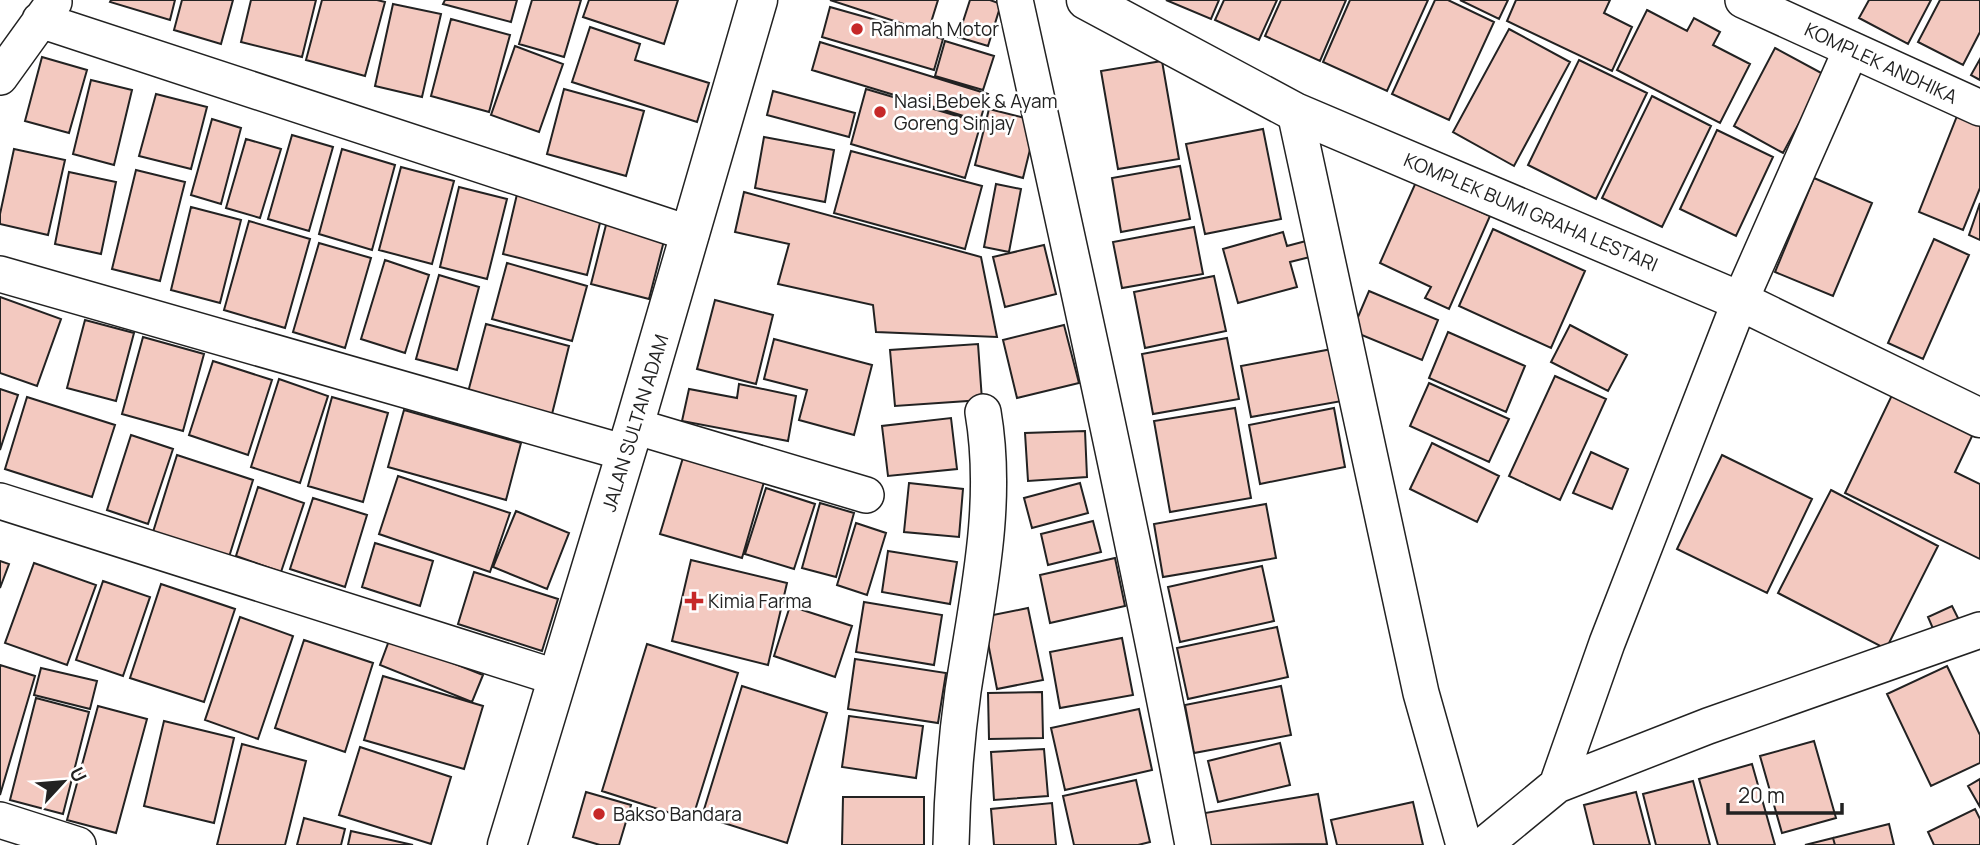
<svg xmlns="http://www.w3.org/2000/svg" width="1980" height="845" font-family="Manrope,sans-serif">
<rect width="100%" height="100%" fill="#fff"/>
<path fill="#f3c9c0" stroke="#222" stroke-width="2" d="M111 0H175L170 20 110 2Z
M182 0H233L221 44 174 30Z
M251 0H316L302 57 241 42Z
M322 0H377L385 2 365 76 306 60Z
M445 0H517L511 22 443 4Z
M532 0H581L564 57 519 44Z
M589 0H678L664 44 583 17Z
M830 0H938L928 32Z
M970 0H990L1001 4 988 46 958 37Z
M1166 0H1219L1211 19Z
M1224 0H1277L1259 40 1215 20Z
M1281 0H1346L1320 61 1265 36Z
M1350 0H1428L1387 91 1323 62Z
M1435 0H1448L1494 22 1449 120 1392 94Z
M1460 0H1508L1499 19Z
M1516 0H1610L1604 13 1632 27 1612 71 1507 21Z
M1869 0H1931L1908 44 1859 18Z
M1940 0H1980V32L1963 65 1918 42Z
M393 4 441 14 422 97 375 86Z
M830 7 943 39 934 70 822 37Z
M1647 10 1687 31 1694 18 1720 32 1713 45 1750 64 1720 123 1617 70Z
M451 19 510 35 489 112 431 96Z
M590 27 640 44 635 60 709 83 697 122 572 82Z
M1509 29 1570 62 1514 166 1453 132Z
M945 41 994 56 983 90 935 76Z
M820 42 988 94 980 121 812 70Z
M515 46 563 64 539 132 491 115Z
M1775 48 1825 75 1783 153 1734 126Z
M42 57 87 70 69 133 25 121Z
M1980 59V80L1971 75Z
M1579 60 1647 93 1596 199 1528 165Z
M1162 61 1179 159 1118 169 1101 71Z
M91 80 132 90 114 165 73 154Z
M564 89 644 111 626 176 547 154Z
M866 89 981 123 965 178 851 144Z
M773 91 855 113 849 137 767 115Z
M156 94 207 107 191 169 139 156Z
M1652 96 1711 126 1662 227 1602 198Z
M989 109 1037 121 1023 178 975 165Z
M1959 111 1980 119V188L1963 230 1919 212Z
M212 119 241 128 221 204 191 195Z
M1263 129 1281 219 1205 234 1186 144Z
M1717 130 1773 157 1736 236 1680 209Z
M292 135 333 147 309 231 268 219Z
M764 137 834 150 825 202 755 188Z
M246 139 281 149 260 218 226 208Z
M14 149 65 160 48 235 0 224V214Z
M342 149 395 165 372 250 319 234Z
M851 151 982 186 965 249 834 213Z
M1180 166 1190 219 1121 232 1112 178Z
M401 167 454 181 432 264 379 250Z
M136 170 185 182 160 281 112 269Z
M69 172 116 182 101 254 55 244Z
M1814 178 1872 203 1833 296 1775 272Z
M1416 182 1490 216 1449 309 1425 298 1431 287 1380 263Z
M996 184 1021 189 1009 252 984 247Z
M459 187 507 199 487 279 440 267Z
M518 190 603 211 587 275 503 254Z
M744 192 981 257 997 337 876 332 873 305 778 284 789 244 735 232Z
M1980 203V240L1969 235Z
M191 207 241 220 220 303 171 290Z
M608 217 666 233 649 299 591 284Z
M249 221 310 239 285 328 224 310Z
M1194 227 1203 274 1122 288 1113 242Z
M1493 229 1585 271 1551 348 1459 306Z
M1283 232 1287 246 1306 241 1310 257 1290 262 1297 287 1238 303 1223 249Z
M1934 239 1969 255 1923 359 1888 343Z
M319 243 371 258 345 348 293 332Z
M1044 245 1056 294 1005 307 993 257Z
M385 260 429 275 405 353 361 339Z
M507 263 587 286 572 341 492 319Z
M439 275 479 287 457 370 416 359Z
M1214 276 1226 331 1145 348 1134 292Z
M1369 291 1438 320 1422 360 1352 331Z
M0 297 61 319 37 386 0 373Z
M715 300 773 315 756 384 697 369Z
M85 320 134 333 116 401 67 388Z
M486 324 569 346 551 418 467 396Z
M1064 325 1079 383 1017 398 1003 340Z
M1570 325 1627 355 1608 391 1551 362Z
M1448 332 1525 366 1506 412 1429 378Z
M143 337 204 354 183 431 122 414Z
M1227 338 1239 399 1153 414 1142 354Z
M774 339 872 365 854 435 799 420 807 390 764 379Z
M978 344 982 400 895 406 890 350Z
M1332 349 1342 401 1251 417 1241 366Z
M213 361 272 380 248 455 189 435Z
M1555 376 1606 399 1560 500 1509 476Z
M279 379 328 396 300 483 251 467Z
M1429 383 1509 419 1489 462 1410 426Z
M739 384 796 396 788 441 682 421 689 389 737 398Z
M0 389 18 395 0 450Z
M1893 393 1974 432 1955 472 1980 484V559L1845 493Z
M27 397 115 425 92 497 5 469Z
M332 397 388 413 363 502 308 486Z
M1235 408 1251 498 1170 512 1154 421Z
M1334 408 1345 467 1260 484 1249 425Z
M404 410 521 443 506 500 388 467Z
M951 418 957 469 888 476 882 426Z
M1085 431 1087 477 1028 481 1025 433Z
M131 435 173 449 148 524 107 510Z
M1432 443 1499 476 1477 522 1410 489Z
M685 451 766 475 742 558 660 534Z
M1591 452 1628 469 1612 509 1573 493Z
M177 455 253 480 229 557 153 532Z
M1722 455 1812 499 1767 593 1677 549Z
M398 476 510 513 490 572 379 534Z
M909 483 963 489 959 537 904 532Z
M1080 483 1088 513 1032 528 1024 498Z
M258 487 304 503 281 572 236 556Z
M766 488 815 504 794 569 745 554Z
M1831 490 1938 546 1886 649 1778 593Z
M313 498 367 515 345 587 290 569Z
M820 503 854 513 836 577 802 568Z
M1266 504 1276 558 1163 577 1154 524Z
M516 511 569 533 547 589 493 567Z
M1093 521 1101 552 1048 565 1041 534Z
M856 523 886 533 867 595 837 585Z
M375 543 433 561 420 606 362 587Z
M888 551 957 562 950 604 882 592Z
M1115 558 1125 606 1050 623 1040 575Z
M691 560 787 583 768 665 672 641Z
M0 561 9 564 0 588Z
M34 563 96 585 67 665 5 643Z
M1262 566 1274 621 1180 642 1168 587Z
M474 572 558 599 542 651 458 624Z
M103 581 150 597 123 676 76 660Z
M161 584 235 609 204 702 130 678Z
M864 602 942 615 934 665 856 652Z
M790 606 852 626 835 677 774 656Z
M1952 606 1962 626 1937 638 1928 617Z
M1028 608 1043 680 997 689 983 617Z
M240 617 293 636 258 739 205 720Z
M1277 627 1288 677 1188 699 1177 648Z
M390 638 483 675 472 702 380 665Z
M1122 638 1133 695 1060 708 1050 652Z
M304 640 373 663 345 752 275 728Z
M647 644 738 673 692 820 602 791Z
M855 659 946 673 938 723 848 709Z
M0 665 35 676 0 795Z
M1947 666 1980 735V763L1931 786 1887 694Z
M41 668 97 681 90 709 34 695Z
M383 676 483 706 464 769 364 740Z
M742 686 827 713 787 843 702 816Z
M1281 686 1291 735 1194 753 1185 705Z
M1042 692 1043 738 989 739 988 693Z
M36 698 89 712 63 814 10 800Z
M98 706 147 719 116 833 67 820Z
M1139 709 1152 770 1065 790 1051 728Z
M849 716 923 726 916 778 842 767Z
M164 721 234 738 214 823 144 806Z
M1814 741 1836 818 1782 833 1760 756Z
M1280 743 1290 785 1218 802 1208 761Z
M242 744 306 761 285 845H217Z
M360 747 451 777 431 844 339 815Z
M1044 749 1048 796 994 800 991 752Z
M1752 764 1775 845H1718L1699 779Z
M1980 779V807L1968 786Z
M1136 780 1150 842 1138 845H1074L1063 796Z
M1693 781 1710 845H1656L1643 794Z
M586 792 631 805 619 845H600L573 837Z
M1636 792 1650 845H1594L1584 805Z
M1318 794 1327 844 1210 845 1205 813Z
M843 797H924V845H842Z
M1413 802 1423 845H1337L1331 820Z
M1052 803 1056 845H994L991 809Z
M1975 809 1980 819V845H1934L1928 832Z
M304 818 345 829 341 845H297Z
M1889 824 1894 845H1835L1833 838Z
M351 831 413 845H348Z
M1833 838 1835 845H1805Z"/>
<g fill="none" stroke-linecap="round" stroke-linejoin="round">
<defs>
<path id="street" d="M1015 0C1077 281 1139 562 1193 845
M1743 0 1980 108
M40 20 691 234
M0 77 54 2
M1295 112 1421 693 1464 845
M0 274 626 453
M634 426 866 495
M0 501 558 678
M1557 785 1607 643 1740 301 1851 50
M0 820 78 845
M951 845C952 794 956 742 963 691 977 599 999 505 983 412
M1484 845 1557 785 1708 726 1980 630"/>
<path id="secondary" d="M1086 0 1295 112 1740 301 1980 418"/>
<path id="primary" d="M507 845 634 426 758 0"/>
</defs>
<use href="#street" stroke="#222" stroke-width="38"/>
<use href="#secondary" stroke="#222" stroke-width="41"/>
<use href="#primary" stroke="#222" stroke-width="41"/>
<use href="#street" stroke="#fff" stroke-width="35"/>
<use href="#secondary" stroke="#fff" stroke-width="38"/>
<use href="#primary" stroke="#fff" stroke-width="38"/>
</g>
<g fill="#c62828" stroke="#fff" stroke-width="2.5">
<circle cx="857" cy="29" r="7"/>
<circle cx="880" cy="112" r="7"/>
<path d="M690.5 590.5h7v7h7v7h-7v7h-7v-7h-7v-7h7z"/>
<circle cx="599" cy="814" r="7"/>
</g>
<g text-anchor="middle" stroke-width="5" stroke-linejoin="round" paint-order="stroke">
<g font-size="19" fill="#222" stroke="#fff" text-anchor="start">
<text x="871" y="36">Rahmah Motor</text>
<text x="894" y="108">Nasi Bebek &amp; Ayam<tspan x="894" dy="22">Goreng Sinjay</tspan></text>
<text x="708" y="608">Kimia Farma</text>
<text x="613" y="821">Bakso Bandara</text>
</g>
<g font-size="19" fill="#222" stroke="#fff">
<text transform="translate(1881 63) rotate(25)" y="7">KOMPLEK ANDHIKA</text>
<text transform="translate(1531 212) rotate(23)" y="7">KOMPLEK BUMI GRAHA LESTARI</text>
<text transform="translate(635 423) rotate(-73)" y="7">JALAN SULTAN ADAM</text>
</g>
</g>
<g transform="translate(63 782) rotate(64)" stroke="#ffffff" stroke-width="5" paint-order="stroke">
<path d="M0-5L12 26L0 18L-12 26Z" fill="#222222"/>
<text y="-10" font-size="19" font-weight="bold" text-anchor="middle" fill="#222222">U</text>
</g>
<path d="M1728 803v10h114v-10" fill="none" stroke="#222222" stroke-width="3.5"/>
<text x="1738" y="803" font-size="21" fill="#222222" stroke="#ffffff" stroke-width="5" paint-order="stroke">20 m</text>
</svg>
